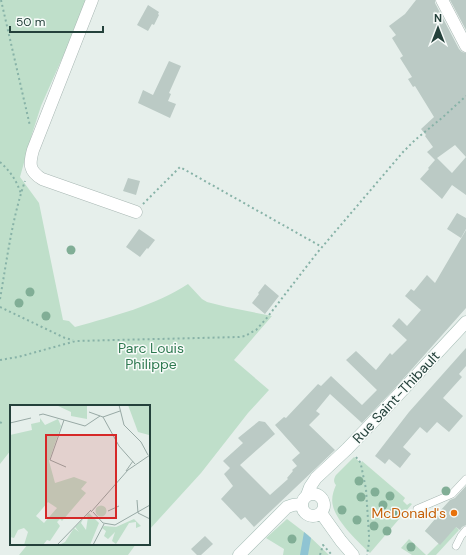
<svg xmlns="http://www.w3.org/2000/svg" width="466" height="555" font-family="'DM Sans',sans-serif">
<rect width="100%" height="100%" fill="#e6efeb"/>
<path fill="#bfdfca" d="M0 0H86L76 29 60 63 41 106 32 134 20 177 39 203 63 320 69 321 75 327C114 316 154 306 188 284L202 299 207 302 227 307 272 316 234 360 269 390 248 413 201 473 149 530V406H11V450L0 464Z
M354 457 361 463 362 461 404 497 405 498 403 501 407 505 410 503 412 504 370 553C359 543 336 521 333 506 331 499 333 492 336 485 333 482 334 478 336 475Z
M438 516 454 525 459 530 436 555H427L439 543 425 531Z
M287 519 308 535 329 555H283L284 549 266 538Z
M409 539 426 555H412L401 548Z
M28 544H136L128 555H19Z"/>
<path fill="#8fc4d3" d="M304 532 311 538 308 555H300Z"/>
<path fill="#bbcac5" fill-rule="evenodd" d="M416 0H435V3L459 49 462 52 466 53V195L452 185 442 199 420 179 429 169 428 168 435 160 427 152 433 147 425 136 426 135 421 129 434 117 415 86 413 87 408 79 412 77 400 58 403 56 392 38 396 35 389 26 405 14ZM455 145 466 157 452 173 437 158Z
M450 0H466V30Z
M148 5 159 12 158 14 159 15 154 25 152 24 148 31 137 25Z
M169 61 181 66 169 93 171 94 168 101 176 104 170 118 138 103 143 90 153 95Z
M128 178 140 181 136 195 123 191Z
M457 213 466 218V229L461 238 447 229Z
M139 229 155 240 148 249 147 248 140 257 126 247Z
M466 230V308L396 387 362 423 330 394 316 411 320 414 309 425 335 450 254 527 245 517 241 520 221 499 233 486 224 474 230 468 223 461 243 443 238 438 259 421 265 422 275 434 240 465 270 495 288 479 287 478 293 471 292 470 297 466 292 460 300 453 275 425 284 417 286 418 318 384 321 386 331 376 362 405 377 390 346 360 356 351 376 370 390 353 392 355 407 340 392 326 399 318 407 326 421 310 405 296 411 289 414 291 427 275 435 283Z
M265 284 279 296 265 314 252 303 259 294 258 293Z
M466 348V366L459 374 462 377 443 398 463 416 449 432 437 422 427 433 420 427 403 447 411 454 400 468 389 459 385 464 375 456 409 412Z
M466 486V525L462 527 460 530 456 527 440 545 425 531 441 512 440 511 450 500 455 498Z
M205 536 213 544 201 555H197L191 549Z"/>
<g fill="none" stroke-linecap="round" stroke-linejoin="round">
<defs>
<path id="lane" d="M417 509 452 494 466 479
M456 546 461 536 466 530"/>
<path id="street" d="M92 0 33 150C29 164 29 171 42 179L136 212
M442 0 466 46"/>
<path id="secondary" d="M302 505a11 11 0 1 1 22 0a11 11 0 1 1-22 0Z
M307 495 310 487 316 478 347 449 371 424 466 322
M321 513 341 541 353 555
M239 555 287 507 293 505 301 504"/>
</defs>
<use href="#lane" stroke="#a8b7b3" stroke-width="8"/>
<use href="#street" stroke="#a8b7b3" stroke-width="13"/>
<use href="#secondary" stroke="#a4bbb4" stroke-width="13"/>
<path stroke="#87b2a7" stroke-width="2" stroke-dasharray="2 3" stroke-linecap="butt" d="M1 0 30 126
M0 162C10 171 17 181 21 194
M143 204 180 167 322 247
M0 299C7 259 12 219 25 181
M0 307 65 338 73 340
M0 360 18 357 76 341 239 337 245 336 252 332 256 330 266 319 317 253 403 152 415 140 443 117 466 96
M0 422 3 424
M356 457 360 462 361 465 366 489 369 535V542L367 555
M320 555 323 545 332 555"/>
<use href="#lane" stroke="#fff" stroke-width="7"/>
<use href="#street" stroke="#fff" stroke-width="12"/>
<use href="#secondary" stroke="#fff" stroke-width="12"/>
</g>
<g fill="#81ae96">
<circle cx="71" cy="250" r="4.5"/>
<circle cx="30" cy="292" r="4.5"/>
<circle cx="19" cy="303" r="4.5"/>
<circle cx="46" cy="316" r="4.5"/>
<circle cx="359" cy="481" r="4.5"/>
<circle cx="446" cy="491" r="4.5"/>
<circle cx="375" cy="492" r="4.5"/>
<circle cx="390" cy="496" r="4.5"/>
<circle cx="361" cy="497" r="4.5"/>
<circle cx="383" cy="505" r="4.5"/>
<circle cx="342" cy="510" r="4.5"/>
<circle cx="394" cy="512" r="4.5"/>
<circle cx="357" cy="520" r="4.5"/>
<circle cx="374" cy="526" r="4.5"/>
<circle cx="387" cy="531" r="4.5"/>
<circle cx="292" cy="539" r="4.5"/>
<circle cx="411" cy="547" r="4.5"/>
</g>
<circle fill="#e8710a" stroke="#f7fbf9" stroke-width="1.5" cx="454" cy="513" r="4"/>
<g text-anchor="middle" stroke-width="3" stroke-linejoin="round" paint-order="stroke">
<g font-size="14" fill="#2e7950" stroke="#f7fbf9">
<text x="151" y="353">Parc Louis<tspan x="151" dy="16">Philippe</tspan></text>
</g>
<g font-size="14" fill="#24413b" stroke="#f7fbf9">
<text transform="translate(396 397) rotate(-47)" y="5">Rue Saint-Thibault</text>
</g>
<g font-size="14" fill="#c56008" stroke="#f7fbf9" text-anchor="end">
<text x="446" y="518">McDonald's</text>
</g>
</g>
<g transform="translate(10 405)">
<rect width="140" height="140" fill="#e6efeb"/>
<path d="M46 0H77V14L61 11V7ZM118 0H140L139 30 128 27ZM30 13 35 20 48 14 51 21 39 56 45 78 64 72 77 77 71 84 76 88 52 116 50 114 47 117 50 121 40 136 37 135 33 140H14L18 127 14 123 8 125 4 133 0 132V30L22 25 21 19 30 17ZM38 97 47 103 34 118 26 111ZM85.5 106a5.5 5.5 0 1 1 11 0a5.5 5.5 0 1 1-11 0ZM79 108 89 118 80 140H49L55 137 64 123 69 127 65 122 73 114 71 118 76 125 78 112 76 111ZM124 114 131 121 126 123V117L119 118 106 139 102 136 105 127 98 134 94 131 96 126 92 123 94 121 106 122Z" fill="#bfdfca" fill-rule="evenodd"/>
<path fill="none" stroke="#98a9a5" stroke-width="1" d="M109 0 114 20 131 37 138 50M79 7 93 12 110 6M29 10 33 9 75 21 90 11M93 12 109 41 125 59M54 15 40 55 56 62M0 18 21 13M116 66 123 56M127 95 128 108M98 106 109 101M81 107 118 65 140 50M83 107 93 118 105 120 140 100M128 108 140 114M47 140 81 105M83 140 94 119"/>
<path fill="#d62828" fill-opacity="0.15" stroke="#d62828" stroke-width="2" d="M36 30H106V113H36Z"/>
<rect width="140" height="140" fill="none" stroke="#24413b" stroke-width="2"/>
</g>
<g transform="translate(438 28)" stroke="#f7fbf9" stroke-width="3" paint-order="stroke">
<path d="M0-3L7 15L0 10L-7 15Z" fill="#24413b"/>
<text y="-6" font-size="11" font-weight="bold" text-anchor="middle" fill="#24413b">N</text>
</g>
<path d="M10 26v6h93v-6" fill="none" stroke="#24413b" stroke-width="2"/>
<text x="16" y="26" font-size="12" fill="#24413b" stroke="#f7fbf9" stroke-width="3" paint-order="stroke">50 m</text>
</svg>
